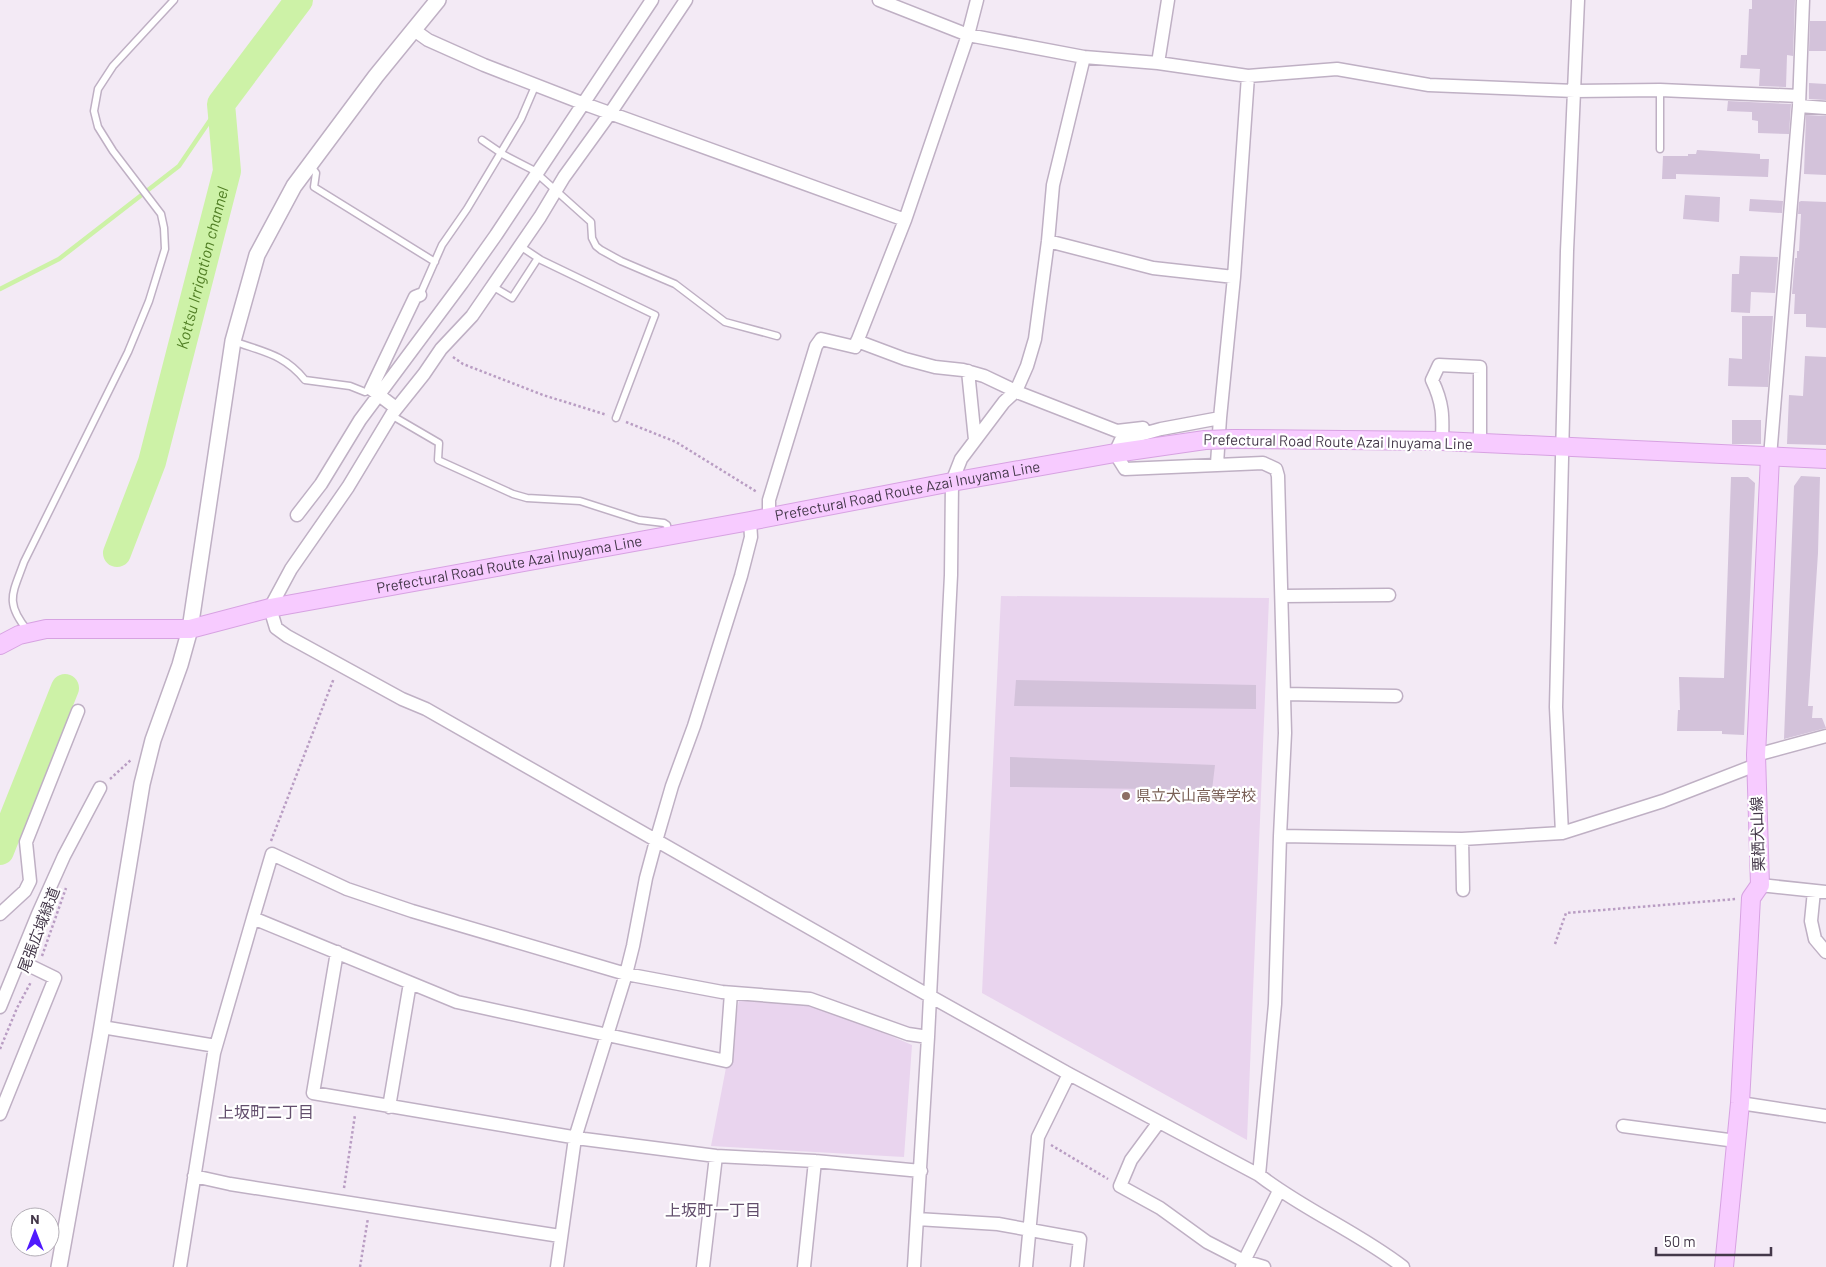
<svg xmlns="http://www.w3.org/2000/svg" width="1826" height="1267" font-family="Barlow,'Noto Sans JP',sans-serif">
<rect width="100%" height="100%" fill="#f3eaf5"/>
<path fill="#e9d4ee" d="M1001 596 1269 598 1247 1140 982 993Z
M739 1000 817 1004 912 1045 904 1157 711 1146Z"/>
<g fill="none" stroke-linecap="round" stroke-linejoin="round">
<path stroke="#cdf2a7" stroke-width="4.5" d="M0 289 59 259 179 166 221 104"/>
<g stroke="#cdf2a7" stroke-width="28">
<path id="s1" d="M117 553 152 462 227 171 221 104 299 0"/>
<path d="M0 851 65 688"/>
</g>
</g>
<path fill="#d3c2da" d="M1752 0H1795L1793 56 1787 55 1786 87 1759 86 1760 69 1740 68 1741 55H1747L1749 9H1752Z
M1810 21H1826V51H1809Z
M1809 83 1826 84V100L1809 99Z
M1728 101 1791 104 1789 134 1758 133V121L1752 120V112L1727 111Z
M1806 115 1826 116V175L1804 174Z
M1697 150 1760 154V159H1769L1768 177 1676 174V179H1662L1663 156H1688V154H1696Z
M1685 195 1720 197 1719 222 1683 219Z
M1750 199 1783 201 1782 213 1749 211Z
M1801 201 1826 202V328L1806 327V314H1794L1795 294H1792L1795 258H1797V251H1799L1801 214H1798L1799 202Z
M1740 256 1778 257 1775 293 1751 292 1750 313 1731 312 1732 274H1739Z
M1742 316H1773L1768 387 1728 386 1729 358 1742 359Z
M1805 356 1826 357V445L1787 444 1789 395 1803 396Z
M1732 420H1761V444H1732Z
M1801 476 1820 477 1818 553 1808 706H1813L1812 718H1822L1826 728 1784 739 1794 486Z
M1731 477H1748L1755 483 1744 735 1722 734V731H1677L1678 710H1680L1679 677 1724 678Z
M1016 680 1256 685V709L1014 706Z
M1010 757 1215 765 1212 790 1010 787Z"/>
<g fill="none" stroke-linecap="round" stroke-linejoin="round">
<defs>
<path id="service" d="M482 140 504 155 533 170 591 222 592 238 596 246 601 250 621 261 675 284 725 322 777 336
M1660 149V90
M310 165 316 173 314 187 435 262
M520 246 541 260 655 315 616 418
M492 286 512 298 538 258
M420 295 442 245 467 209 521 119 536 84
M233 341C263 352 284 354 305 380L350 386 365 392 371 389
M391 415 439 443 438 460 513 494 527 498 580 501 639 520 664 523 667 525 668 534
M28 631C4 602 13 593 24 562L128 352 149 301 165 249 164 228 161 214 113 151 98 127 94 111 98 89 113 66 174 0"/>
<path id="minor" d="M686 0 611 112 564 177 540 217 472 316 441 349 424 374 392 414 348 487 291 569 270 608 276 628 287 636 402 699 426 709 878 967 1069 1074 1259 1175C1304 1210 1358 1232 1403 1267
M879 0 968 35 1084 57 1158 63 1248 76 1337 69 1429 85 1575 91 1660 90 1799 96
M414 30 428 40 484 65 582 103 905 220
M1158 63 1168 0
M1799 106 1826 108
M1048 241 1153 268 1234 277
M857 341 905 359 935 367 963 370 984 376 1022 394 1117 431 1143 428
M968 371 975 440
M396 408 371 389 415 297 420 295
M1220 418 1161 429 1121 440 1115 453 1125 469 1263 463 1276 469 1278 476 1285 733 1280 836 1275 1004 1259 1175
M1442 441C1443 416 1443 403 1432 380L1439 365 1480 367V443
M1770 457 1799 106 1803 0
M1217 464 1220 418 1234 277 1248 76
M297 515 321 484 360 420 462 283 496 235 652 0
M769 517V500L816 346 821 339 855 347 905 220 968 35 977 0
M1283 596 1389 595
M1284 694 1396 696
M1756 755 1826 736
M1562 833 1556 707 1567 251 1578 0
M1280 836 1462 839 1562 833 1663 801 1756 765
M1462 839 1463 890
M1760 885 1826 892
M1814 891 1811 921 1815 939 1826 952
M0 914 25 891 30 881 26 842 78 711
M253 918 272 854 347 889 412 911 626 974 722 992 810 999 908 1034 928 1037
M337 952 313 1093 584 1139 716 1156 815 1161 921 1171
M0 1007 38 914 64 856 100 788
M102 1027 216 1046
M1740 1103 1826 1116
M389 1107 410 983
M0 1114 55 978 20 961
M1159 1122 1131 1160 1120 1186 1160 1208 1207 1242 1244 1261 1264 1267
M1623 1126 1736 1141
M194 1176 230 1184 560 1236
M917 1219 998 1224 1080 1239 1077 1267
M180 1267 214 1053 253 918 457 1002 726 1061 731 993
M557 1267 575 1138 626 974 633 946 646 878 656 841 672 786 694 726 741 576 751 537 750 521
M703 1267 716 1156
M804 1267 815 1161
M914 1267 928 1037 951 575 952 482 961 459 1004 402 1016 391 1027 366 1035 339 1048 241 1053 185 1084 57
M1026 1267 1038 1137 1069 1074
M1242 1267 1244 1261 1279 1191"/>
<path id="tertiary" d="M59 1267 100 1038 142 784 153 740 180 665 190 629 233 341 257 255 294 186 376 76 438 0"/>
<g id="secondary">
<path d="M1233 439 1442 441 1826 459"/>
<path id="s2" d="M0 645 19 635 46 629H190L270 608 750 521 952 482 1115 453 1205 440"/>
<path d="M1724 1267 1740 1103 1751 898 1760 885 1756 755 1770 457"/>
</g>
</defs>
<use href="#service" stroke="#bfb0c4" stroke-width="9"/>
<use href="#minor" stroke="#bfb0c4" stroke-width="15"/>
<use href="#tertiary" stroke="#bfb0c4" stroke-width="18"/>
<use href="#secondary" stroke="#d7a2e2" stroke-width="20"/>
<path stroke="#b99dc3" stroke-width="2.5" stroke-dasharray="2.5 2.5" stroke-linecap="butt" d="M453 357 463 364 543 395 607 415
M626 422 676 442 757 492
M110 779 132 759
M271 841 334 678
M1555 944 1566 913 1736 899
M42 956 66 888
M0 1049 17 1008 31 982
M1051 1145 1108 1179
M344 1188 355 1115
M360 1267 368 1218"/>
<use href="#service" stroke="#fff" stroke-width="6"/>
<use href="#minor" stroke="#fff" stroke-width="12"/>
<use href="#tertiary" stroke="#fff" stroke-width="15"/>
<use href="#secondary" stroke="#f7cbff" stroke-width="18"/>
<defs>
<path id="secondary-bridge" d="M1205 440 1233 439"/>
</defs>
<use href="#secondary-bridge" stroke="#d7a2e2" stroke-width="20" stroke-linecap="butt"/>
<use href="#secondary-bridge" stroke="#f7cbff" stroke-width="18"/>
</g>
<circle fill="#8d6e63" stroke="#fff" stroke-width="2" cx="1126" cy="796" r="5"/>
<g text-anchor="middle" stroke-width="4.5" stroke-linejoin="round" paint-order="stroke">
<g font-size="15" fill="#44384a" stroke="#fff">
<text transform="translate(1338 442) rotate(1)" y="5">Prefectural Road Route Azai Inuyama Line</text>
<text dy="5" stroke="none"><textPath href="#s2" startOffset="924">Prefectural Road Route Azai Inuyama Line</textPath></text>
<text dy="5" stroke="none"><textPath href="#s2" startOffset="519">Prefectural Road Route Azai Inuyama Line</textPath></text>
<text transform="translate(1758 834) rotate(-92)" y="5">栗栖犬山線</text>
<text transform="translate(39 930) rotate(-69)" y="5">尾張広域緑道</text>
</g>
<g font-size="15" fill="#785e54" stroke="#fff" text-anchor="start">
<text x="1136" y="801">県立犬山高等学校</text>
</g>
<g font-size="16" font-style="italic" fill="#507e24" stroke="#fff">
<text dy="6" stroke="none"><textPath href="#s1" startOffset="298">Kottsu Irrigation channel</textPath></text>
</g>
<g font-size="16" fill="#634f6d" stroke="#fff">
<text x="266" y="1118">上坂町二丁目</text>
<text x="713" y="1216">上坂町一丁目</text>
</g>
</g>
<g transform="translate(35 1232)"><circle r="24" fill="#ffffff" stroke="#b4afb7"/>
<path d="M0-4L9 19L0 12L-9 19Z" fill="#501afd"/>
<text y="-8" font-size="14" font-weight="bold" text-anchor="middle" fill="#44384a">N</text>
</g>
<path d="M1656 1247v8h115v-8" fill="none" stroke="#44384a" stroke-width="2.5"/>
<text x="1664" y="1247" font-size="15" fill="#44384a" stroke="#ffffff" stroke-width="4" paint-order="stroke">50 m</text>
</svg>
